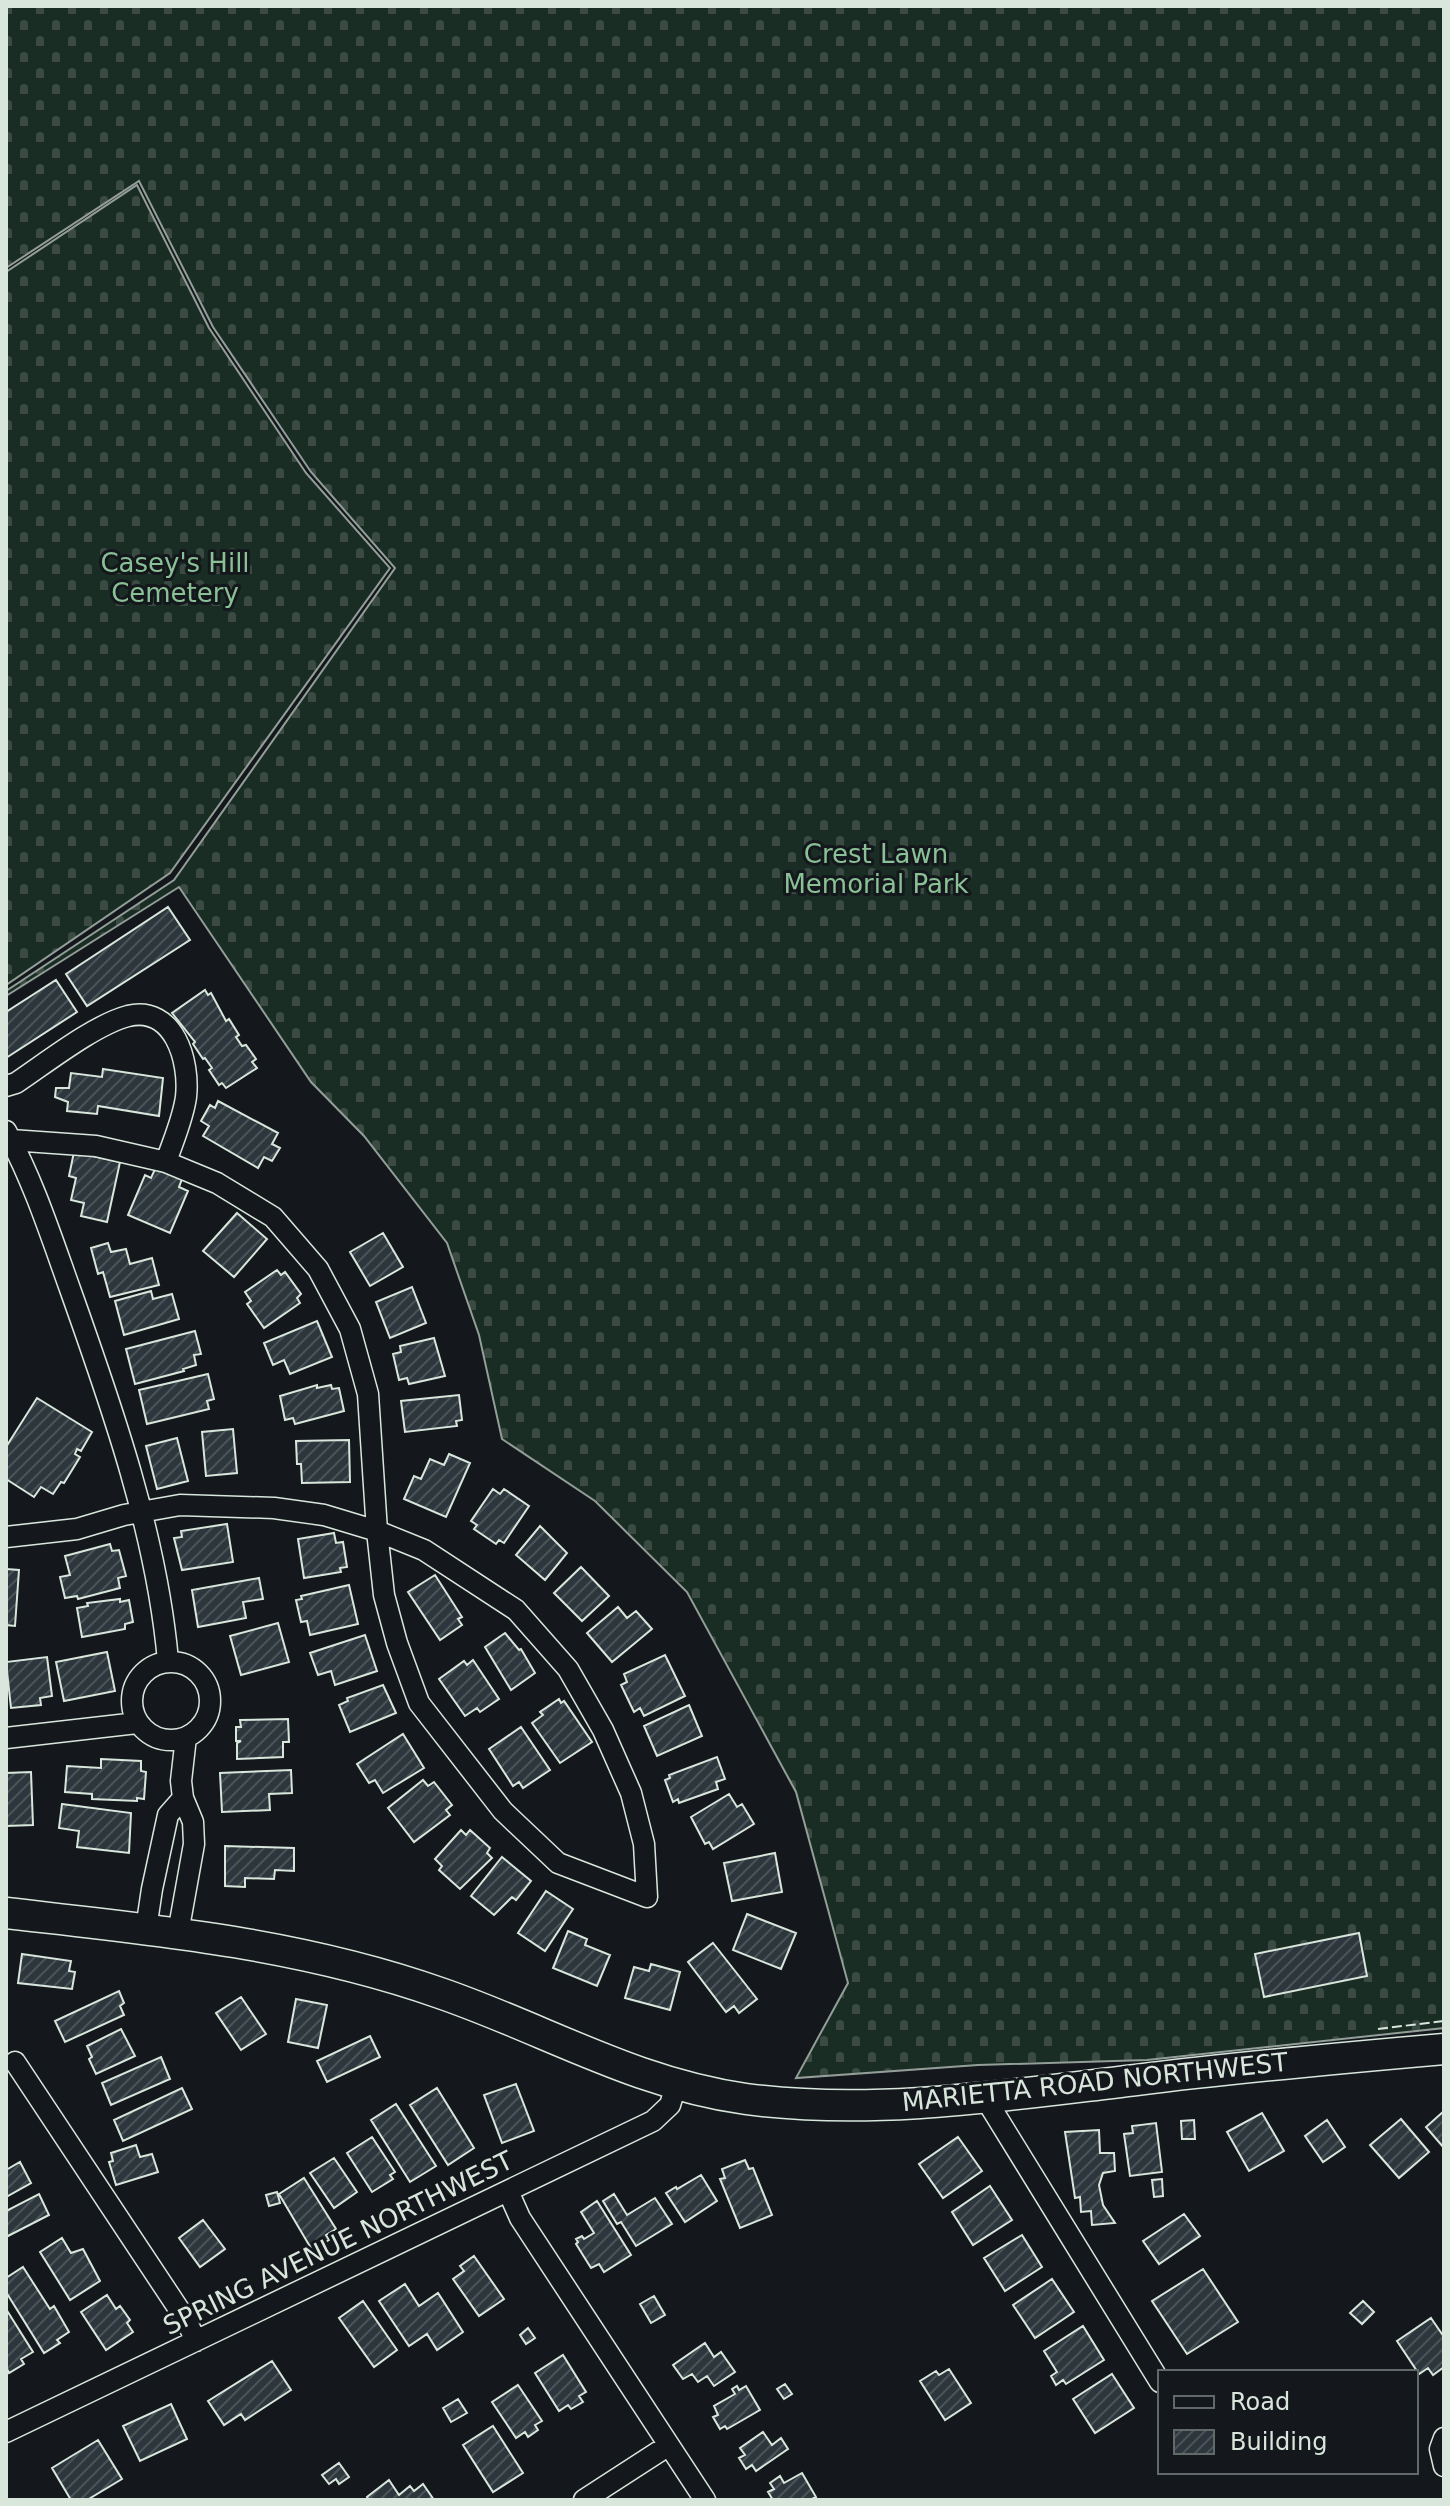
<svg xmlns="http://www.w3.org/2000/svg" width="1450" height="2506" font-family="'DejaVu Sans',sans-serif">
<defs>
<pattern id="cemetery-stones" width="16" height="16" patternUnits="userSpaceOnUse" patternTransform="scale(2)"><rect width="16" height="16" fill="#1a2d24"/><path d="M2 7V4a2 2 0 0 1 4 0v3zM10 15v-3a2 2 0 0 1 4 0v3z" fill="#3b4b43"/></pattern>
<pattern id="building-hatch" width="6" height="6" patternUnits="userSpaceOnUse" patternTransform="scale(2)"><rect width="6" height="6" fill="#2c363c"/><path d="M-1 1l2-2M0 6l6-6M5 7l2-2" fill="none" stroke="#4a5358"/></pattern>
</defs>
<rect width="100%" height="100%" fill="#14181c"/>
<path fill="url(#cemetery-stones)" stroke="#939e99" stroke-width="2" d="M6 6H1444V2028L1147 2060 978 2065 796 2078 848 1983 796 1792 687 1592 595 1501 502 1439 479 1335 447 1243 364 1136 311 1082 179 887 6 996V991L174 880 395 568 311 472 213 327 139 181 6 268Z
M137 185 209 328 306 473 390 568 170 873 6 985V272Z"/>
<path fill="url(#building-hatch)" stroke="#d8e6dc" stroke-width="2" d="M168 907 190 940 87 1006 66 974Z
M56 980 77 1012 6 1058V1012Z
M205 990 208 995 211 993 226 1021 229 1019 239 1035 236 1037 242 1046 246 1045 256 1059 252 1062 257 1068 226 1088 222 1083 219 1085 209 1070 212 1068 205 1058 203 1059 193 1044 195 1042 172 1013Z
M103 1069 163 1078 159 1116 98 1106 97 1114 67 1111 68 1102 55 1097 56 1088H69L71 1073 102 1077Z
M218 1101 278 1133 272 1144 280 1148 272 1161 264 1157 258 1168 203 1136 209 1126 201 1121 210 1105 215 1108Z
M74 1152 120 1162 107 1222 81 1216 84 1203 71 1200 76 1178 69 1176Z
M156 1167 182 1179 179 1187 188 1191 170 1233 128 1215 145 1175 151 1178Z
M237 1213 267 1239 234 1277 203 1251Z
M383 1233 403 1267 370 1286 350 1252Z
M108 1243 111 1252 126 1249 130 1264 152 1258 159 1285 110 1297 103 1272 98 1274 91 1248Z
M277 1270 281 1275 285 1272 301 1294 297 1298 300 1303 264 1328 247 1304 251 1301 245 1292Z
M412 1287 426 1323 390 1338 376 1302Z
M151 1291 153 1299 172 1294 179 1319 124 1335 115 1301Z
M317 1321 332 1357 290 1374 284 1360 273 1365 264 1343Z
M195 1331 201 1354 194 1355 196 1365 183 1369 184 1371 135 1384 126 1349Z
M434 1338 445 1376 409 1384 407 1378 399 1380 393 1354 401 1352 400 1346Z
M208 1374 214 1399 207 1401 209 1409 147 1424 139 1390Z
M317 1385V1388L331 1385 332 1389 339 1388 344 1411 295 1424 293 1418 285 1420 280 1396Z
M459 1395 462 1420 456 1421 457 1426 405 1432 401 1401Z
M37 1398 92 1432 81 1451 77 1449 75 1454 80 1457 64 1483 61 1482 53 1494 41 1487 34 1497 6 1479V1447Z
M233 1429 237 1473 206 1476 202 1432Z
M177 1438 188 1481 157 1489 146 1446Z
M349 1440 350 1482 302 1483 301 1464H297L296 1441Z
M449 1454 470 1463 446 1517 404 1499 414 1476 421 1479 430 1459 444 1465Z
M493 1489 500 1494 504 1489 529 1506 504 1543 499 1540 496 1544 474 1529 477 1525 471 1521Z
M227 1524 233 1562 182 1570 174 1538 182 1537 181 1531Z
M540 1526 567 1553 545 1580 516 1555Z
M334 1533 336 1543 343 1542 347 1567 340 1568 341 1572 304 1578 298 1539Z
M110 1544 112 1551 119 1550 126 1576 118 1578 120 1588 78 1599 77 1596 65 1598 60 1577 70 1575 65 1556Z
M581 1567 609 1596 582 1621 554 1593Z
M6 1569 19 1570 15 1626 6 1625Z
M435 1575 462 1617 458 1619 462 1625 440 1640 408 1592Z
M259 1578 263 1599 243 1602 246 1618 198 1627 192 1590Z
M349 1585 358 1624 310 1635 307 1621 301 1622 296 1600 302 1599 301 1596Z
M120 1599V1602L129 1600 133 1622 125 1624V1629L82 1637 77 1608 88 1606 87 1603Z
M618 1607 627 1618 636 1611 652 1629 612 1662 587 1633Z
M278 1623 289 1662 241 1675 230 1636Z
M505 1633 519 1650 521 1649 535 1673 511 1690 485 1647Z
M365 1635 377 1671 335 1685 331 1671 318 1675 310 1653Z
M107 1652 115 1691 64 1701 56 1662Z
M665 1655 685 1696 644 1716 640 1708 634 1712 621 1685 627 1682 624 1674Z
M47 1657 52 1696 40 1698 41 1705 11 1708 6 1662Z
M473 1660 499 1699 480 1712 477 1708 465 1716 439 1679 464 1661 467 1665Z
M383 1685 396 1713 350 1732 339 1705 348 1701 347 1698Z
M559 1699 561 1703 564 1701 592 1742 560 1763 532 1723 543 1715 540 1712Z
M689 1705 702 1736 657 1756 644 1726Z
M288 1719 289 1742H283V1757L237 1759V1743L241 1741H236V1727H241L240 1720Z
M521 1727 550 1770 523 1788 519 1782 513 1786 489 1749Z
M403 1734 424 1768 383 1793 375 1780 369 1783 357 1764Z
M717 1757 725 1779 716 1782 718 1789 679 1803 678 1799 673 1802 665 1780 670 1778 669 1775Z
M101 1759 141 1761V1771L146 1772 144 1799 137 1798V1801L92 1799V1794L65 1792 67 1766 101 1768Z
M291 1770 292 1793 269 1794 270 1810 222 1812 220 1773Z
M31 1772 33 1825 6 1826V1773Z
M423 1780 428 1786 434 1782 452 1805 446 1810 450 1815 414 1842 388 1808Z
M729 1794 737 1807 742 1804 754 1824 713 1849 709 1842 705 1844 691 1817Z
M62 1804 131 1813 129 1853 77 1847 79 1831 59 1828Z
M461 1830 466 1835 470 1830 490 1848 487 1853 492 1858 460 1889 439 1870 442 1866 435 1859Z
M225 1846 294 1848V1871L275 1870 274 1879 245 1878V1887L225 1886Z
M775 1853 782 1892 732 1901 724 1863Z
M502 1857 531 1881 516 1900 512 1897 494 1915 471 1896Z
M546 1891 573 1909 545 1951 518 1933Z
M747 1914 796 1933 781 1969 733 1950Z
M568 1931 587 1939 585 1945 610 1955 597 1986 553 1968Z
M1359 1933 1367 1976 1264 1997 1255 1954Z
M713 1943 757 1999 739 2013 734 2006 726 2012 688 1962Z
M22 1954 71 1961 69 1971 75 1972 72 1989 18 1983Z
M651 1964 680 1972 670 2010 625 1998 634 1967 649 1971Z
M119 1991 124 2003 120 2006 124 2015 65 2042 55 2021Z
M241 1997 266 2034 241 2050 216 2013Z
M296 1999 327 2005 318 2048 288 2042Z
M121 2029 135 2056 96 2074 89 2059 92 2057 87 2046Z
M370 2036 380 2057 327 2082 317 2061Z
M161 2057 170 2079 111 2105 102 2083Z
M516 2084 534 2131 502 2143 484 2095Z
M182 2088 192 2109 123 2141 114 2120Z
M437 2088 474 2148 448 2165 410 2105Z
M396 2104 436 2166 410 2182 371 2120Z
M1444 2111V2148L1426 2127Z
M1262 2113 1284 2151 1249 2171 1227 2132Z
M1401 2119 1429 2152 1399 2178 1370 2145Z
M1194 2120 1195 2139H1182L1181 2121Z
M1327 2120 1345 2147 1323 2162 1305 2136Z
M1156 2123 1162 2172 1130 2176 1124 2134 1133 2133 1132 2126Z
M1099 2130 1100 2153H1114L1115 2171 1103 2173 1099 2185 1103 2205 1115 2223 1092 2225 1091 2211 1081 2212 1080 2197 1075 2198 1065 2132Z
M372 2137 395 2172 390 2175 393 2179 372 2192 347 2153Z
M958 2137 982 2171 943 2198 919 2164Z
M136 2145 140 2157 152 2154 158 2172 116 2185 109 2162 113 2161 111 2153Z
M334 2158 357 2192 334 2208 310 2173Z
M745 2160 749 2169 753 2168 772 2215 740 2228 720 2179 725 2178 722 2169Z
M20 2162 31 2183 6 2197V2170Z
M701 2175 717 2201 685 2222 666 2193 676 2187 677 2189Z
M304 2178 336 2229 326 2235 329 2240 312 2250 279 2194Z
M1162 2179 1163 2196 1154 2197 1152 2180Z
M990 2186 1012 2220 973 2245 952 2212Z
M277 2192 280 2203 269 2206 266 2195Z
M39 2194 49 2215 6 2237V2211Z
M614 2194 627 2215 655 2198 672 2224 636 2246 621 2222 617 2224 603 2201Z
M597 2201 631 2255 604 2272 599 2264 591 2268 576 2244 578 2242 576 2239 582 2236 584 2239 594 2233 581 2212Z
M1184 2214 1200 2236 1159 2264 1143 2241Z
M203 2220 225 2249 200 2267 179 2238Z
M1022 2235 1042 2267 1005 2291 984 2258Z
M62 2238 71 2253 83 2249 100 2281 70 2300 40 2252Z
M474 2256 504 2299 479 2316 453 2279 464 2271 460 2266Z
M23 2267 50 2309 54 2306 69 2332 57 2340 60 2343 44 2353 6 2292V2278Z
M1203 2269 1238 2322 1187 2354 1152 2301Z
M1052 2279 1074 2312 1035 2338 1013 2305Z
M405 2284 419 2306 438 2293 463 2332 437 2350 427 2334 409 2346 379 2301Z
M107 2295 116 2309 120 2306 130 2320 127 2323 133 2332 106 2350 81 2312Z
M654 2296 665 2315 651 2323 640 2304Z
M363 2301 397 2350 374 2367 339 2318Z
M1363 2301 1374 2312 1362 2324 1350 2313Z
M6 2309 33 2352 21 2359 24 2364 9 2373 6 2367Z
M1431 2318 1444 2337V2367L1433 2375 1428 2368 1419 2374 1397 2341Z
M1083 2326 1104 2360 1066 2384 1063 2380 1056 2385 1051 2376 1057 2372 1044 2351Z
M528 2328 535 2338 526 2344 520 2335Z
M705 2343 714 2357 721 2352 735 2372 714 2386 707 2376 698 2382 692 2374 683 2379 673 2365Z
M563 2355 586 2392 579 2396 583 2402 571 2409 568 2405 559 2411 535 2373Z
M272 2361 291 2390 245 2420 241 2414 224 2425 208 2401Z
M949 2369 971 2403 945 2420 920 2381 936 2371 939 2375Z
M1112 2374 1134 2408 1095 2433 1073 2399Z
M785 2384 792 2394 784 2399 777 2389Z
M518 2385 542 2421 535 2425 538 2430 528 2437 525 2432 516 2438 492 2402Z
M737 2386 739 2390 746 2386 760 2410 727 2429 725 2426 720 2429 713 2417 718 2415 714 2406 735 2394 732 2389Z
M458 2399 467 2413 451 2422 443 2408Z
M171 2404 187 2439 140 2461 123 2426Z
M493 2426 523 2473 493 2492 463 2445Z
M763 2432 772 2445 781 2438 788 2449 756 2471 752 2465 746 2469 739 2458 745 2455 740 2448Z
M98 2440 122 2479 87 2500H71L52 2468Z
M339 2463 349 2477 339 2484 336 2479 329 2484 322 2475Z
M802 2473 816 2497 810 2500H773L768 2492 774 2489 770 2483 780 2476 784 2483Z
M389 2480 399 2495 410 2486 414 2491 423 2484 434 2500H369L367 2497Z"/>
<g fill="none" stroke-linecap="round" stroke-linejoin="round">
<defs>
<path id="street" d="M6 1086 16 1083C46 1063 94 1025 128 1016 174 1005 190 1061 186 1097 183 1119 173 1141 166 1162
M6 1131C33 1180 51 1236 70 1289 112 1407 157 1535 168 1661
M6 1537 77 1529 124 1515 180 1505 274 1508 324 1515 377 1531 424 1550 516 1610 568 1669 603 1730 631 1793 644 1844 647 1897 558 1863 503 1811 419 1703 397 1643 384 1595 377 1531 368 1394 350 1329 318 1269 273 1217 217 1183 166 1162 96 1146 11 1140
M132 1701a39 39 0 1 1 78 0a39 39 0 1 1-78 0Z
M6 1738 137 1723
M183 1798 181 1781 186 1737
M146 1929 152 1889 168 1815 183 1798 193 1822 194 1844 178 1933
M15 2062 186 2320 196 2341
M985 2098 1160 2382
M508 2191 520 2218 705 2500
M6 2432 653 2121 670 2105 676 2085
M1444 2438 1440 2449 1444 2466
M584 2500 669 2445"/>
<path id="secondary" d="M6 1913C154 1930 298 1943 440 1993 545 2029 633 2083 746 2099 875 2116 1008 2095 1136 2080 1238 2067 1341 2058 1444 2049"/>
</defs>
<use href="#street" stroke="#d8e6dc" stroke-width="23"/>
<use href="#secondary" stroke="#d8e6dc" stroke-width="33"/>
<use href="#street" stroke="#14181c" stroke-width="20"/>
<use href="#secondary" stroke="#14181c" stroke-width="30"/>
<path stroke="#d8e6dc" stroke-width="2" stroke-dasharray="10 4" stroke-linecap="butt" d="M1378 2029 1444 2021"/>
</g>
<g text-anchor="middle" stroke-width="6" stroke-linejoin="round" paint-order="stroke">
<g font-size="26" fill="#8ac095" stroke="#14181c">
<text x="175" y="572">Casey's Hill<tspan x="175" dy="30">Cemetery</tspan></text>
<text x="876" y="863">Crest Lawn<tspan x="876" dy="30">Memorial Park</tspan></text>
</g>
<g font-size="26" fill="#d8e6dc" stroke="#14181c">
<text transform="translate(1095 2082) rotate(-6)" y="9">MARIETTA ROAD NORTHWEST</text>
<text transform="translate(338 2243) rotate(-26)" y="9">SPRING AVENUE NORTHWEST</text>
</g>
</g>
<rect width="1450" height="2506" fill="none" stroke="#d8e6dc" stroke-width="16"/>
<rect x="1158" y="2370" width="260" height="104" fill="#14181c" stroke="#626a69" stroke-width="2"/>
<rect x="1174" y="2396" width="40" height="12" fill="#14181c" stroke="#626a69" stroke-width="2"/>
<text x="1230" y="2410" font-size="24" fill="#d8e6dc">Road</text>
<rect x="1174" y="2430" width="40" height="24" fill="url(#building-hatch)" stroke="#626a69" stroke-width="2"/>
<text x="1230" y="2450" font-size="24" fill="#d8e6dc">Building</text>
</svg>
